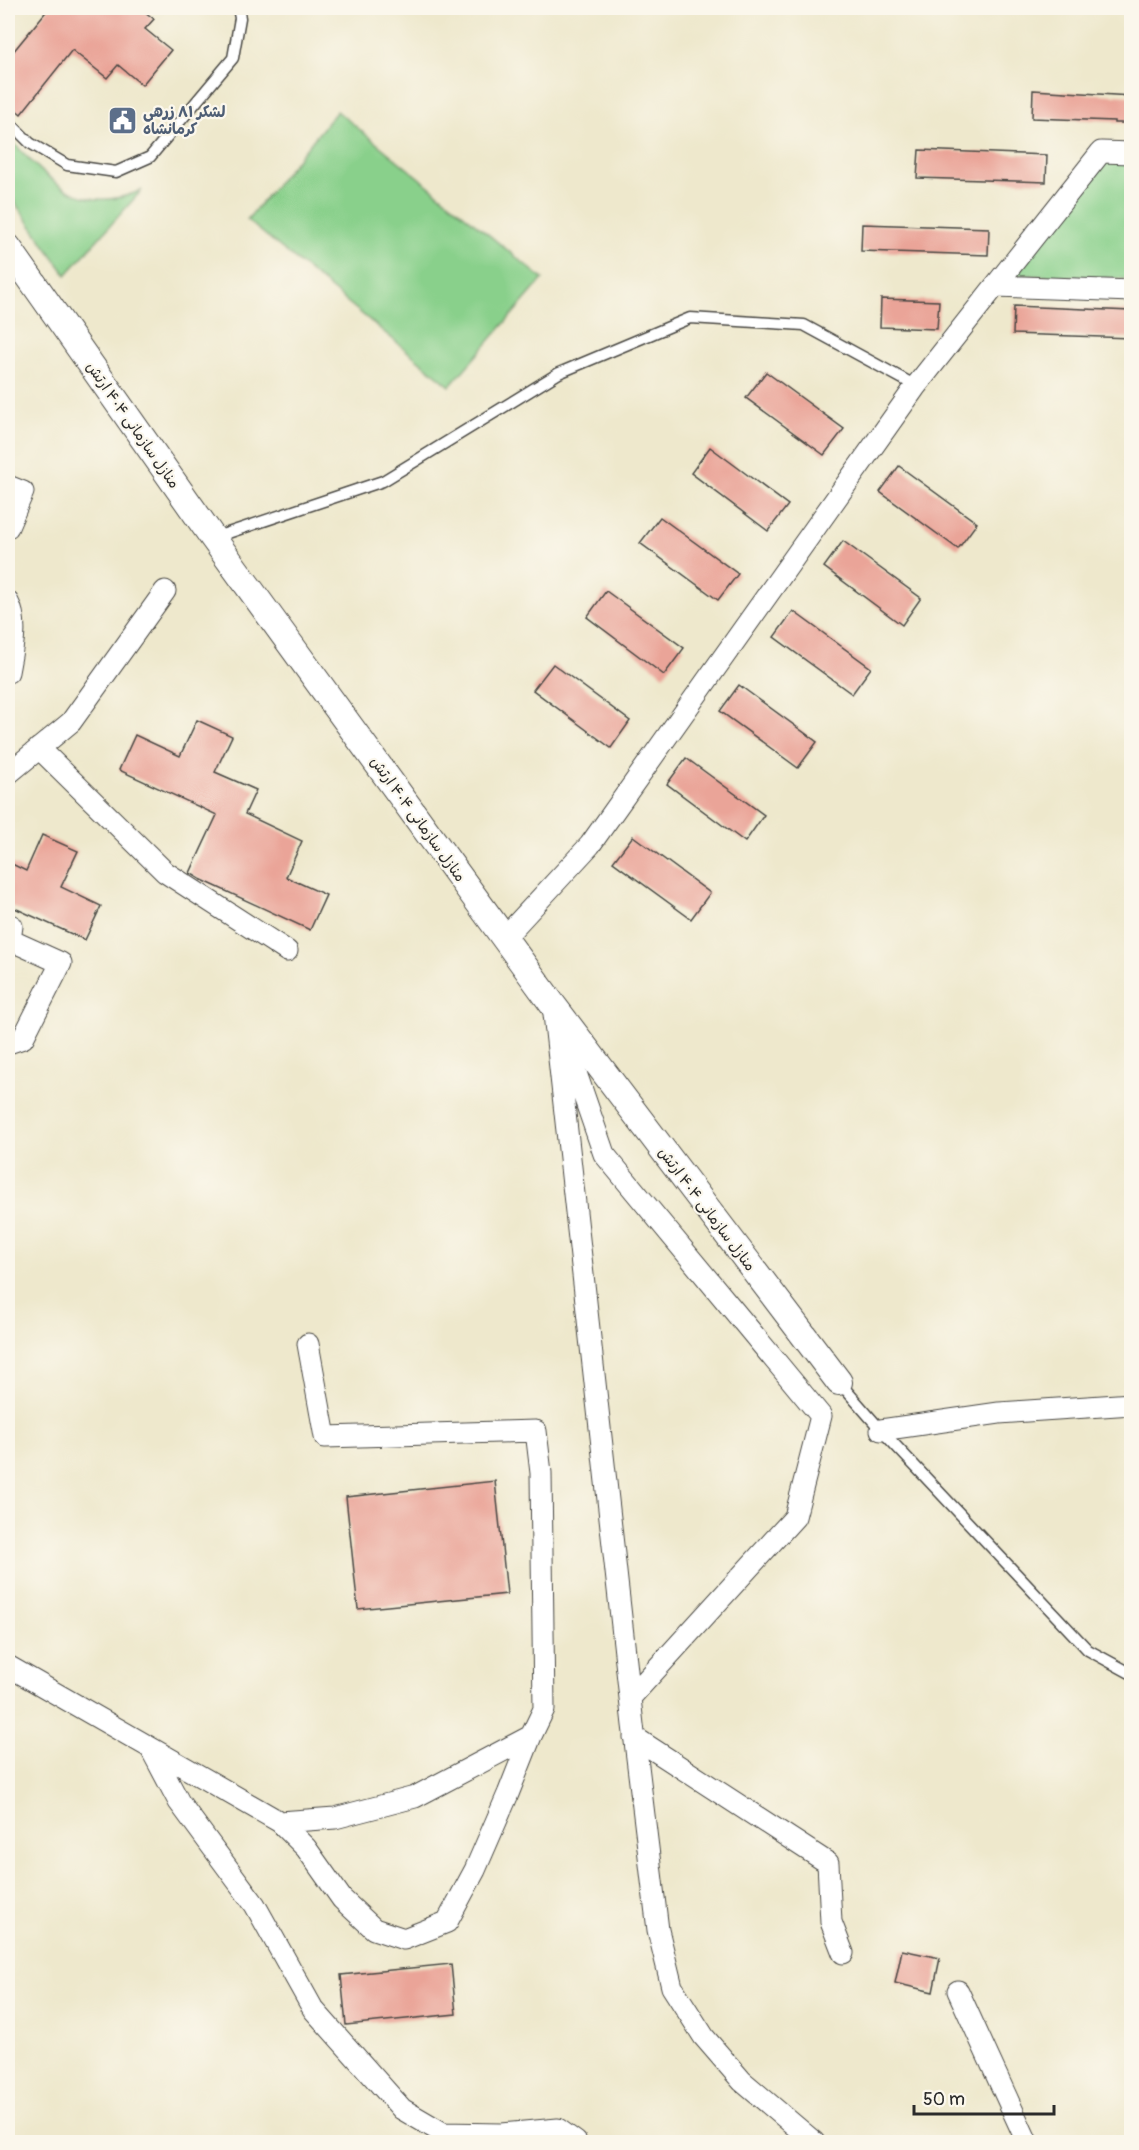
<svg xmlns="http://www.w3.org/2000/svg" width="1139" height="2150" font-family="Pangolin,'Playpen Sans Arabic',sans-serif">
<rect width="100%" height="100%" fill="#fbf7ec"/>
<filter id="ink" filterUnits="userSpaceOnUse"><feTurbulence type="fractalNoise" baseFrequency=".0167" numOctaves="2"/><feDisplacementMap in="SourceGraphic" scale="12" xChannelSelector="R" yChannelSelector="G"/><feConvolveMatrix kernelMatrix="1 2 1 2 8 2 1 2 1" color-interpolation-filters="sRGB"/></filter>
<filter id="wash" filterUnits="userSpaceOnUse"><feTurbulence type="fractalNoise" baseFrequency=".008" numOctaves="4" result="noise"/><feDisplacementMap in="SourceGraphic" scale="24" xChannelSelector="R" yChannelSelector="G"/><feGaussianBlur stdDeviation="1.35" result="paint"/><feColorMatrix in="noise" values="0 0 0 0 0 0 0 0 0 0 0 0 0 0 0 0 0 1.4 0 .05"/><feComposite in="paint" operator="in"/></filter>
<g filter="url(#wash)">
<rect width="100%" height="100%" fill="#eee8cc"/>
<path fill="#89d08b" stroke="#5a7e5b" stroke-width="1.5" d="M337 111 543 279 450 386 247 220Z
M8 137C47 178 80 218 142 190L66 275 8 193Z
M1103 161H1131V279L1015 275Z"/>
<g id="blocks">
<path fill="#eaa498" d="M49 8H140L154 19 145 29 171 50 142 85 118 65 107 78 72 50 21 114 8 103V58Z
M1033 90 1131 96V123H1114V121L1032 118Z
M919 150 1047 155 1046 182 917 178Z
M862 224 989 228 988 255 861 251Z
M881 299 939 301 937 329 880 327Z
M1014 306 1131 311V338L1013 334Z
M766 372 844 429 824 455 746 398Z
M710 447 788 505 768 531 691 473Z
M899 466 977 523 958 549 880 492Z
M660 517 738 574 718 600 640 543Z
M843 541 921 598 902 625 824 567Z
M606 591 684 648 664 675 587 617Z
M793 611 871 668 852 694 774 637Z
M553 664 630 721 611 748 533 690Z
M739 685 817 742 798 768 720 711Z
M197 720 232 736 215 772 256 790 245 814 302 841 286 877 326 895 310 930 200 879 190 873 217 815 119 770 135 735 180 756Z
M686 758 764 815 745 842 667 784Z
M42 835 78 851 61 887 101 906 85 940 8 905V862L26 871Z
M633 836 710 893 691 919 613 862Z
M495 1481 507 1594 358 1609 346 1497Z
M902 1950 940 1958 933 1992 895 1983Z
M451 1964 456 2014 346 2025 341 1975Z"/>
</g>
</g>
<g filter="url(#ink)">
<use href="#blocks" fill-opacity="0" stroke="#484743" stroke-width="1.5"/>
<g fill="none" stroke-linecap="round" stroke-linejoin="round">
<defs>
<path id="service" d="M8 121 30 143 67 165 116 172 150 157 233 58 240 18 238 8
M213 538 383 481 559 373 690 318 804 325 916 386
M839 1382 881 1430 1088 1650 1132 1674"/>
<path id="minor" d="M995 286 1132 291
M8 486 23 492 8 527
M8 602C19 622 12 650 8 672
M39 748 165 872 287 951
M8 774 71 722 165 591
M8 924 12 926 10 940 61 963 23 1038 8 1043
M504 938 590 845 916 386 1101 152 1132 153
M553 1005 633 1725 658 1930 672 1987 704 2037 742 2081 814 2142
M566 1044 604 1154 821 1416 795 1517 630 1698
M881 1430 999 1413 1132 1404
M8 1666 280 1822 335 1818 415 1797 531 1736 544 1709 541 1473 536 1431 325 1437 308 1344
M634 1737 828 1863 831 1922 843 1953
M151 1749 179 1802 255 1905 313 2009 402 2109 443 2133 501 2134 558 2129 576 2142
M280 1822 306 1848 342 1899 374 1929 404 1939 447 1922 475 1870 508 1794 531 1736
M958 1991 1027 2142"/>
<path id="tertiary" d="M8 247 213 538 553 1005 839 1382"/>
</defs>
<use href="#service" stroke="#484743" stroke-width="13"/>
<use href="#minor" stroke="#484743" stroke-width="23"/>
<use href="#tertiary" stroke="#484743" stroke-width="28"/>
<use href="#service" stroke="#fff" stroke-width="10"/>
<use href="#minor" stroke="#fff" stroke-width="21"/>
<use href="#tertiary" stroke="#fff" stroke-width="26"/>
</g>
</g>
<defs>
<symbol id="civic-square" viewBox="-11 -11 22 22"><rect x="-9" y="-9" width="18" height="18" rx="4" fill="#5c6f8a" stroke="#fbf7ec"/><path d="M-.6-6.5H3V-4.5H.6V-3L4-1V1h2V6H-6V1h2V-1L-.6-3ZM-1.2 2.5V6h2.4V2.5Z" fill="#fff"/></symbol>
</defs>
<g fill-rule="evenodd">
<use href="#civic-square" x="106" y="104" width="33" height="33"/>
</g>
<g text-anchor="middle" stroke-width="4.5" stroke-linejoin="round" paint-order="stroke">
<g font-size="15" font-weight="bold" fill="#4e5e75" stroke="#fbf7ec" text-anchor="start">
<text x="143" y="117">لشکر ۸۱ زرهی<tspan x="143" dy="17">کرمانشاه</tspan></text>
</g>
<g font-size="15" fill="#2b2b2b" stroke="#fbf7ec">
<text transform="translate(133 425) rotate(55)" y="5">منازل سازمانی ۴۰۴ ارتش</text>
<text transform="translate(418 819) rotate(54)" y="5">منازل سازمانی ۴۰۴ ارتش</text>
<text transform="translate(707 1209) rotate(53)" y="5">منازل سازمانی ۴۰۴ ارتش</text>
</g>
</g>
<rect width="1139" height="2150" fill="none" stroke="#fbf7ec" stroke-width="30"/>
<path d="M914 2105v9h140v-9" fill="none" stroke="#2b2b2b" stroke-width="3"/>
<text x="923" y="2105" font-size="18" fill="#2b2b2b" stroke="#fbf7ec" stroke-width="4.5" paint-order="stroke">50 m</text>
</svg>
